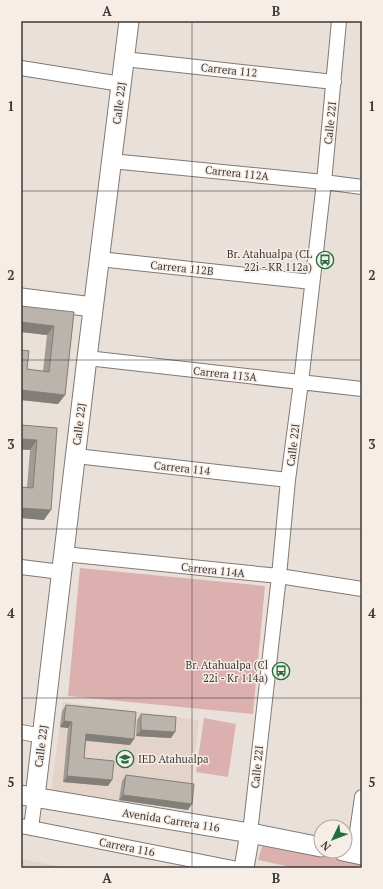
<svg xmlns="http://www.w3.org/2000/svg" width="383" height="889" font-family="'PT Serif',serif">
<rect width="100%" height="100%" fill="#eae0da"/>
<path fill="#e4d3c8" d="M63 702 199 720 188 810 51 791Z
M21 859 67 868H21Z"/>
<path fill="#ddb0b0" d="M80 568 265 586 253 714 68 696Z
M204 718 236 724 228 777 196 772Z
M262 846 362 863V868H295L258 860Z"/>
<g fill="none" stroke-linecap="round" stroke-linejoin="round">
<defs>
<path id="street" d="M124 59 334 82
M21 68 121 84
M111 161 324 182 362 187
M99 259 312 282
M87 358 362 389
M76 456 288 480
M64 554 279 576 362 589
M21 567 61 572
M21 732 42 736
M21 826 233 868
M31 828 35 797
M250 833 279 576 288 480 301 382 324 182 339 21
M354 853 362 797"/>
<path id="secondary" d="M21 298 93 307
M21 795 250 833 321 847
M35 797 87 358 129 21
M343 851 362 855
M244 868 250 833"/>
</defs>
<use href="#street" stroke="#817973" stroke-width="16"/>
<use href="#secondary" stroke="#817973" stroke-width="21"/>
<use href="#street" stroke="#fff" stroke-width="14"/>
<use href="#secondary" stroke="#fff" stroke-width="19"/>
</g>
<path fill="#a09b94" d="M74 312 65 395 58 404 21 400V350L27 369 43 371 47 335 21 332Z
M21 425 57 428 44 520 21 518V487H27L30 450H22Z
M66 705 130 745 86 741 84 758 108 786 63 782 68 728 60 727 62 711Z
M141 714 171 738 136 736 137 720Z
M126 775 188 810 119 800 122 781Z"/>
<path fill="#827e78" d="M21 322 54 326 47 335 21 332Z
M21 390 65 395 58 404 21 400Z
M23 439 37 440 30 450 21 449Z
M21 508 51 510 44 520 21 518Z
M64 721 72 722 68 728 60 727Z
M141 730 175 732 171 738 136 736Z
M86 734 134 739 130 745 82 740Z
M67 776 112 780 108 786 63 782Z
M123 795 192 804 188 810 119 800Z"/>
<path fill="#bab4ac" stroke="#827e78" d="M21 306 74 312 65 395 21 390V350L29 351 27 369 49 372 54 326 21 322Z
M21 425 57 428 51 510 21 508V487L33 488 37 440 23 439 21 460Z
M66 705 136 712 134 739 86 734 84 758 114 761 112 780 67 776 72 722 64 721Z
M141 714 176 717 175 732 141 730Z
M126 775 194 784 192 804 123 795Z"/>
<path fill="none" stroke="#3d3936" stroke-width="1" stroke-opacity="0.55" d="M192 21V868M21 191H362M21 360H362M21 529H362M21 698H362"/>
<defs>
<symbol id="bus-ring" viewBox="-11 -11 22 22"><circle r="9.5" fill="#f7ede7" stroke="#246f3e" stroke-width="1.5"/><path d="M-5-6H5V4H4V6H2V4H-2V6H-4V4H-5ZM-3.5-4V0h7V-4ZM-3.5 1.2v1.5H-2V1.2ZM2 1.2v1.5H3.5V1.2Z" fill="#246f3e"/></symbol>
<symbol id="school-ring" viewBox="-11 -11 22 22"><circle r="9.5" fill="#f7ede7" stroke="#246f3e" stroke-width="1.5"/><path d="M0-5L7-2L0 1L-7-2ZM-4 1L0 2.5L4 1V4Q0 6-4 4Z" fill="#246f3e"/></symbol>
</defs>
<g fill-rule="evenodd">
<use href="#bus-ring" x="315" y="250" width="20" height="20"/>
<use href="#bus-ring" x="271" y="661" width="20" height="20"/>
<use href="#school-ring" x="115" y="749" width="20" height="20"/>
</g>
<g text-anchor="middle" stroke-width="3" stroke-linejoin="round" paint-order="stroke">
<g font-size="11" fill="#3d3936" stroke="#f7ede7">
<text transform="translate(229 70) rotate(6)" y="4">Carrera 112</text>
<text transform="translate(119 103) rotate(-83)" y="4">Calle 22J</text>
<text transform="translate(330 123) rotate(-84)" y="4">Calle 22I</text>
<text transform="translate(237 173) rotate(6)" y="4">Carrera 112A</text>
<text transform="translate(182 268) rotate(6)" y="4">Carrera 112B</text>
<text transform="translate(225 374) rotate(6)" y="4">Carrera 113A</text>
<text transform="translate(79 424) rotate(-83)" y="4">Calle 22J</text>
<text transform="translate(293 445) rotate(-83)" y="4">Calle 22I</text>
<text transform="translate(182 468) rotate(6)" y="4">Carrera 114</text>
<text transform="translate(213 570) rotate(6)" y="4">Carrera 114A</text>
<text transform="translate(41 746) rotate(-83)" y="4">Calle 22J</text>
<text transform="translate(257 767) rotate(-84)" y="4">Calle 22I</text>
<text transform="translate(171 820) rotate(9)" y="4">Avenida Carrera 116</text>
<text transform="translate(127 847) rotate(11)" y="4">Carrera 116</text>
</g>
<g font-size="11" fill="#3d3936" stroke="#f7ede7" text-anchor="end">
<text x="312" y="258">Br. Atahualpa (CL<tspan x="312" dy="13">22i - KR 112a)</tspan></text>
<text x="268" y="669">Br. Atahualpa (Cl<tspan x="268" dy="13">22i - Kr 114a)</tspan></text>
<text x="138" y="763" text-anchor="start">IED Atahualpa</text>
</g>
</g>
<rect width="383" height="889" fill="none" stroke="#f7ede7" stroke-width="44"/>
<g transform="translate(333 839) rotate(227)"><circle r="19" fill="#f7ede7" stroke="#ada5a0"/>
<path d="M0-3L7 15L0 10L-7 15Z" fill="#246f3e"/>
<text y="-6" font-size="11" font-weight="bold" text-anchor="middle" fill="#3d3936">N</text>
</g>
<rect x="22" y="22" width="339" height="845" fill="none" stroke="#3d3936" stroke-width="1.5"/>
<g font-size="13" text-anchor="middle" font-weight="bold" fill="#3d3936">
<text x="107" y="16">A</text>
<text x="276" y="16">B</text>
<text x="11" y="111">1</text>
<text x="372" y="111">1</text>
<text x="11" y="280">2</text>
<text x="372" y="280">2</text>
<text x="11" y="449">3</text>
<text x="372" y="449">3</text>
<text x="11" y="618">4</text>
<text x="372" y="618">4</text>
<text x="11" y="787">5</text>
<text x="372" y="787">5</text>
<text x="107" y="883">A</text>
<text x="276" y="883">B</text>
</g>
</svg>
